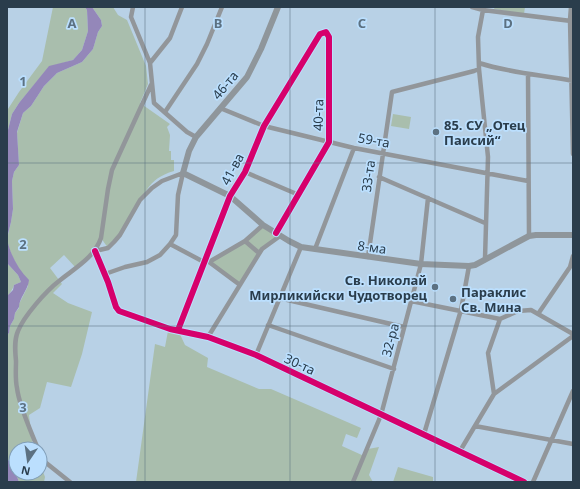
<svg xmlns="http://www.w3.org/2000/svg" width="580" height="489" font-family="'Noto Sans',sans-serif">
<rect width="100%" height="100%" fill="#b8d1e6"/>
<path fill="#a9bead" d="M53 7H85L87 10 88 31 82 50 73 60 49 67 19 103 12 114 7 134 8 109 19 92 42 61Z
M92 7H113L118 15 127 20 146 66 148 84 140 103 170 124 167 127 170 135 169 151H171V160H174V171C146 179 145 196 130 217 124 228 116 238 108 248L101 238 98 246 76 268 64 255 50 268 62 284 53 293 68 303 92 312 82 354 71 387 47 382 40 408 29 415 33 449H16V473H40V464L45 477 44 482H19L14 469 7 458V335L9 333 10 326 14 319 15 313 19 308V304L28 286 12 256 9 248 7 239 11 222 13 209 12 181 14 172 19 165 17 133 23 113 31 106 44 86 57 73 82 62 93 49 98 32 102 26 101 20Z
M495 7H525L524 14 494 9Z
M393 114 411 117 409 129 391 126Z
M263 225 280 236 267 245 240 285 209 262 245 241Z
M7 263 18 275 21 282 14 285C13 290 8 294 7 299Z
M178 330 185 345 208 358 207 367 259 389H271L361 428 357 438 346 434 342 446 364 456 368 449 379 447 369 475 373 482H136L155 344 165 347 168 331Z
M398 467 433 477V482H393Z"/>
<path fill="#9487b9" d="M85 7H92L101 20 102 26 98 32 93 49 82 62 57 73 44 86 31 106 23 113 17 132 19 165 14 172 12 181 13 209 11 222 7 238V134L12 114 19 103 49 66 73 60 82 50 88 31 87 10Z
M7 239C10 254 18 269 29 280 28 290 19 298 19 307L15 313 14 319 10 326 9 333 7 335V296L13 290 14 285 21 282 18 275 7 263Z
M7 458 14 469 19 482H7Z"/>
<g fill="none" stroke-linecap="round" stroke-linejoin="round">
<path stroke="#92969a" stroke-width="4.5" d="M133 7 131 17 150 63 154 103 187 132 196 137
M472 7 483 10 571 21
M571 7 570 20 573 154
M483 10 478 37 479 69 488 157 485 259
M150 63 170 38 182 7
M479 63C510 73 542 75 573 81
M528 74 529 236
M220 108 264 126 354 148 528 181
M165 112 197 64 207 44 222 7
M245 172 299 195
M379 177 485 223
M245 241 259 253
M170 244 202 261 209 262 245 241 263 225
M315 249 354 148
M95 251 108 282 116 307 119 311 170 329 208 337 256 355 524 482
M95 251 108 248 114 242 120 235 140 200 152 188 162 181 183 173
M368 257 392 92 474 71 479 69
M209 262 240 285
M105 274 125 267 147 262 160 255 170 244 176 235 178 195 183 173
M279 298 404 327
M411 301 500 319
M538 314 570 267 573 256
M268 325 394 369
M178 330 230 196 245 172 264 126 320 34 326 32 329 37V142L276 233
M208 337 262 249 280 236
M256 355 301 247
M494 394 488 353 500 319 518 311 531 310 573 334
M475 426 573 444
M424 434 461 310 469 266
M38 449C31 431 19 406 17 388 15 379 16 370 16 361 15 351 14 340 18 331 24 316 46 291 59 281 75 268 94 258 101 238L108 189 112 170 151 85
M460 451 494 394 573 336
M40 454 45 462 70 482
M353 482 381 415 421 264 428 198
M533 482 573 391"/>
<path stroke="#8f969b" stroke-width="6" d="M278 7 261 49 247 77 196 137 189 151 183 173 230 196 263 225 289 241 301 247 315 249 421 264 469 266 475 265 529 236 536 235H573"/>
<defs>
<path id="cycleway" d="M95 251 108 282 116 307 119 311 170 329 208 337 256 355 524 482
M178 330 230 196 245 172 264 126 320 34 326 32 329 37V142L276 233"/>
</defs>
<use href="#cycleway" stroke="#bbdffe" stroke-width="8"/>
<use href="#cycleway" stroke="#d6006c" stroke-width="6"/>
</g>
<path fill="none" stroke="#5c7182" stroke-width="1" stroke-opacity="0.55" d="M145 7V482M290 7V482M435 7V482M7 163H573M7 326H573"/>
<g fill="#5c7182" stroke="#bbdffe" stroke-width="1.5">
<circle cx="436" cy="132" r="4"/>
<circle cx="435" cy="287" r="4"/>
<circle cx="453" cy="299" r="4"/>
</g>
<g text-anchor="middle" stroke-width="3.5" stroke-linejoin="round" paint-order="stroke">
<g font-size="13" fill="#2a3d4c" stroke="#bbdffe">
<text transform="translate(225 85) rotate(-50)" y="5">46-та</text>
<text transform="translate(318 115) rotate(-89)" y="5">40-та</text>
<text transform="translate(374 140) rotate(10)" y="5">59-та</text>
<text transform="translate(232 169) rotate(-62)" y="5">41-ва</text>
<text transform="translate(368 176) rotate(-82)" y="5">33-та</text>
<text transform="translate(372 247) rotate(8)" y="5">8-ма</text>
<text transform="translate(390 340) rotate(-75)" y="5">32-ра</text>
<text transform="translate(300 364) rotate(25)" y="5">30-та</text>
</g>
<g font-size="13" font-weight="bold" fill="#2a3d4c" stroke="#bbdffe" text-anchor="start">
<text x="444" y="130">85. СУ „Отец<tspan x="444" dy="15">Паисий“</tspan></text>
<text x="427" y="285" text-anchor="end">Св. Николай<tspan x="427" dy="15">Мирликийски Чудотворец</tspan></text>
<text x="461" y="297">Параклис<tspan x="461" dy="15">Св. Мина</tspan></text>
</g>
</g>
<g font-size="13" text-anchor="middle" font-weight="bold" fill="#5c7182" stroke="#bbdffe" stroke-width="3.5" stroke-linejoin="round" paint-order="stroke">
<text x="72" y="28">A</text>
<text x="218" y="28">B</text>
<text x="362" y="28">C</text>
<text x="508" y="28">D</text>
<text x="23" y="86">1</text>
<text x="23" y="249">2</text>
<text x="23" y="412">3</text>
</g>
<rect width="580" height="489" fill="none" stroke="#2a3d4c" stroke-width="16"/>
<g transform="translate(28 461) rotate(193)"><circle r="19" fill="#bbdffe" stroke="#819eb7"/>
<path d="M0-3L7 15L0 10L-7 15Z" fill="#5c7182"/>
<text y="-6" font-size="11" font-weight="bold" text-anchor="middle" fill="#2a3d4c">N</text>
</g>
</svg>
